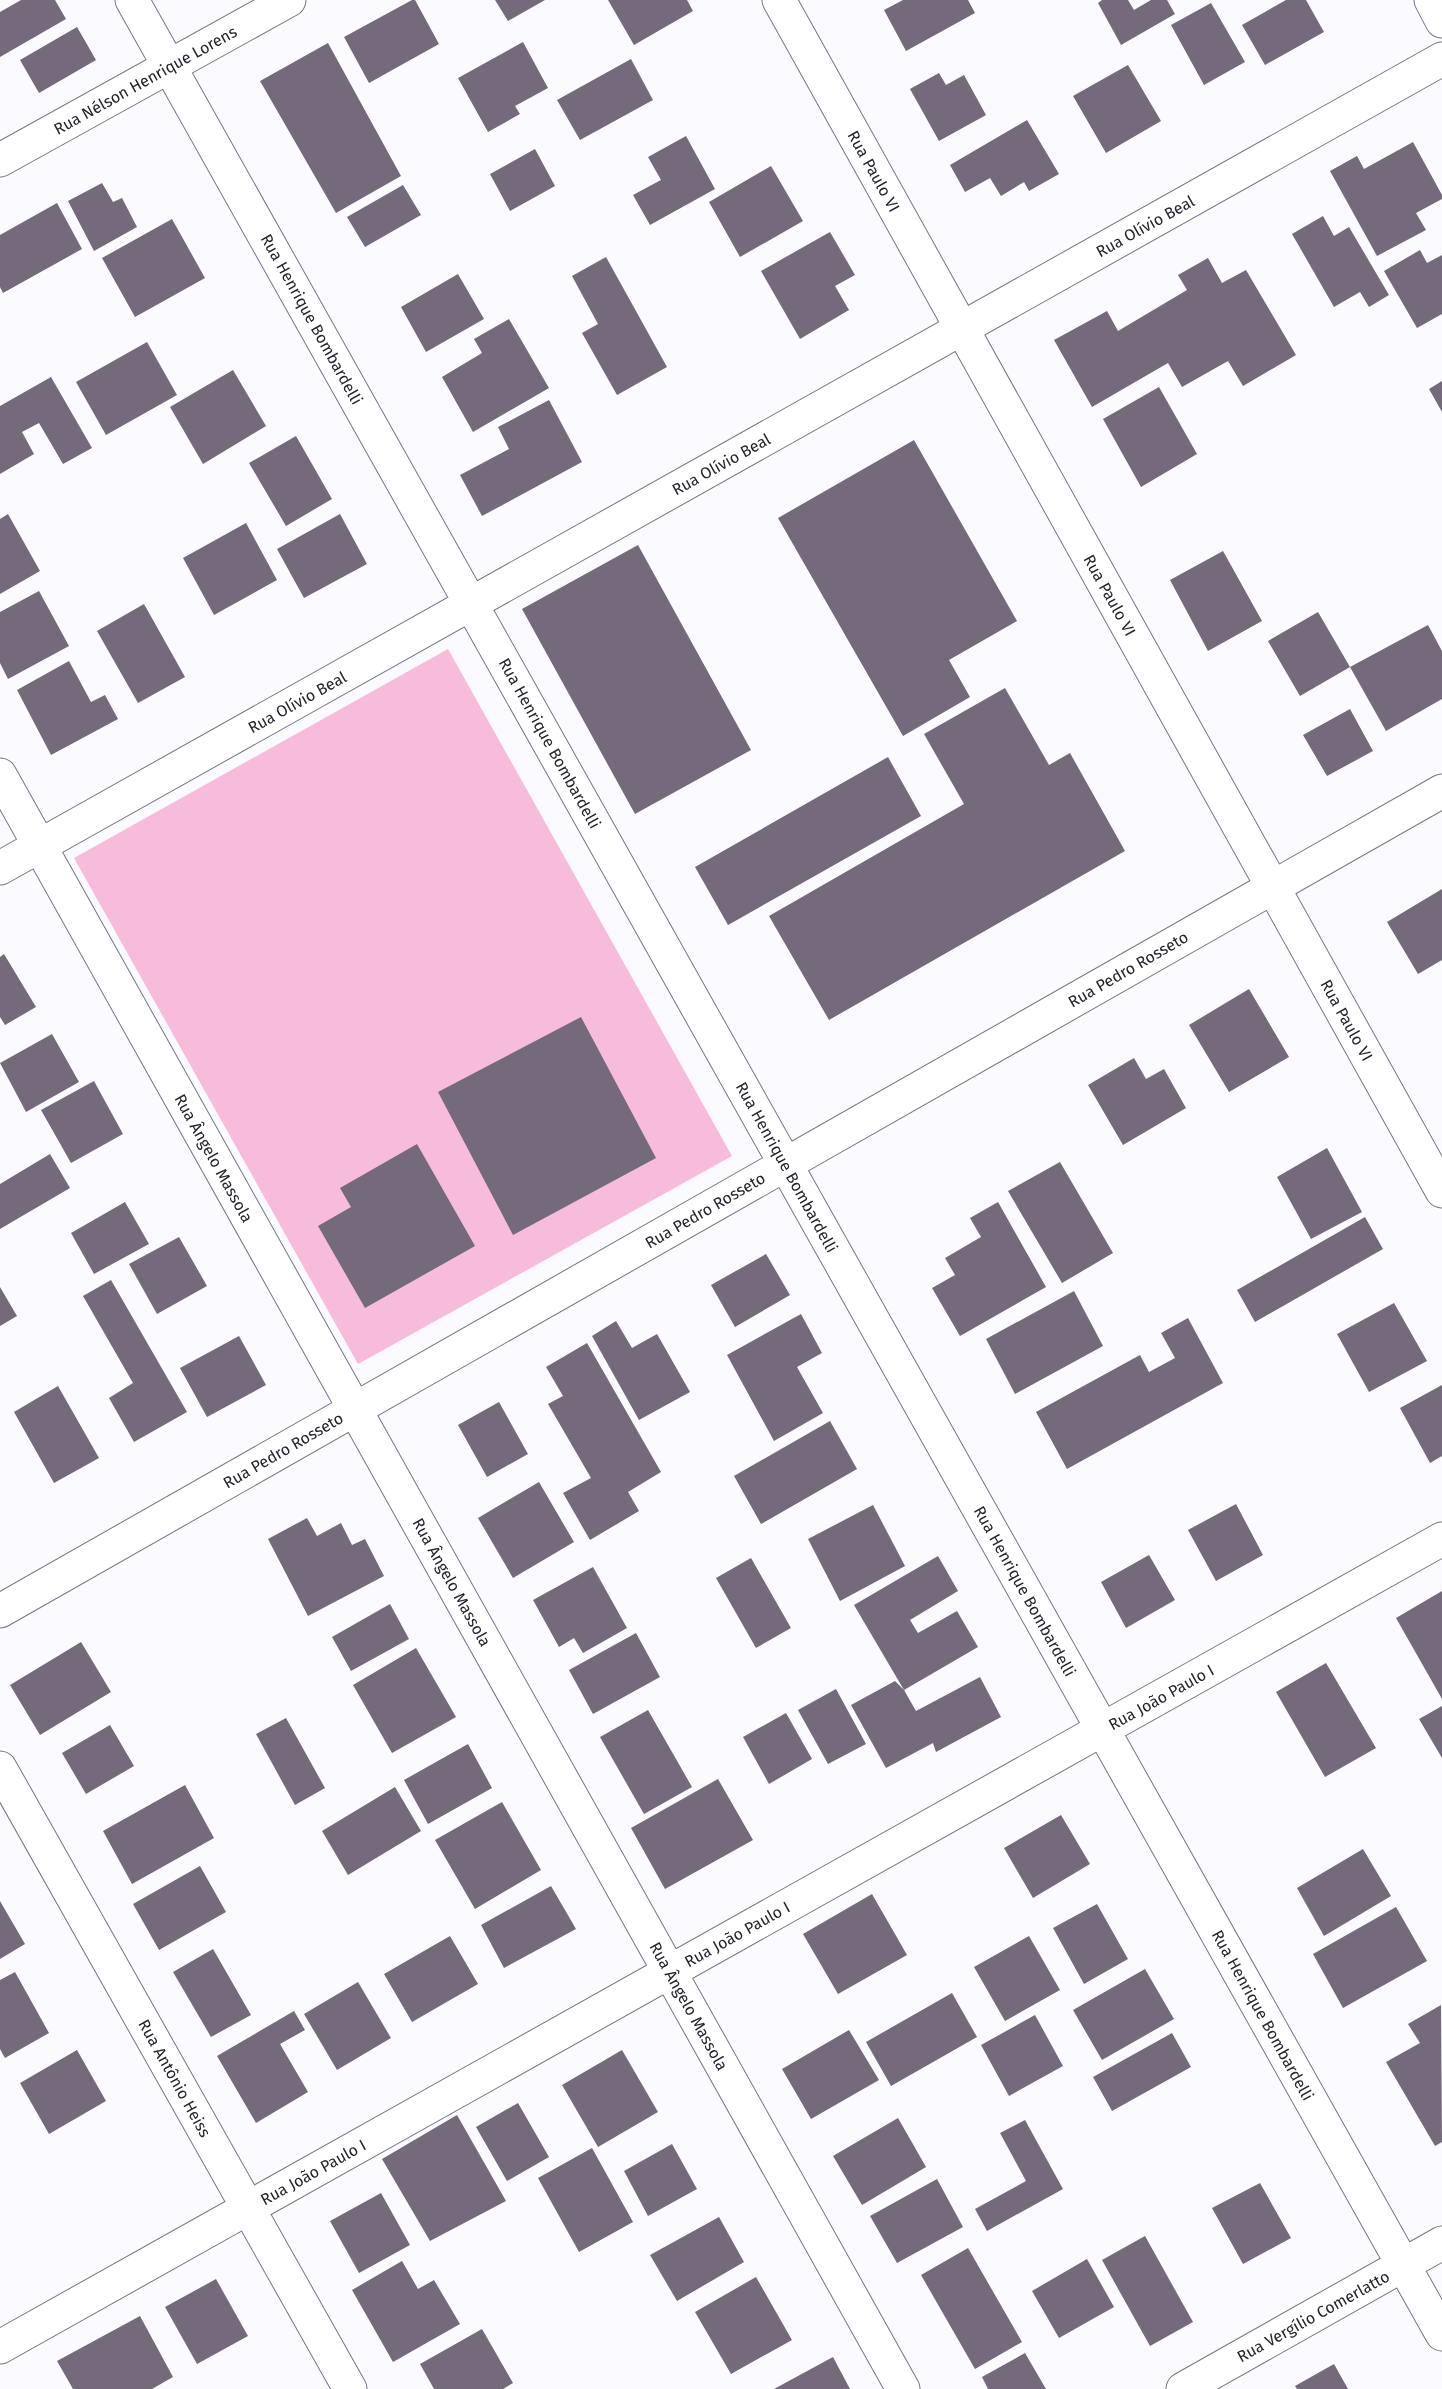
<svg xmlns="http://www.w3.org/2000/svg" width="1442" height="2389" font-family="'Fira Sans',sans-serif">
<rect width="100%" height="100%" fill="#fafaff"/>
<path fill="#f7bcdb" d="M448 649 732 1156 358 1364 74 858Z"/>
<path fill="#75697c" d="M21 0H55L66 19 0 57V12Z
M412 0H415L439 44 369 83 344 37Z
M495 0H545L508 21Z
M608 0H687L693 11 634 45Z
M903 0H968L975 13 906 51 884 10Z
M1102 0H1128L1134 10 1151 0H1167L1175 14 1121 45 1098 3Z
M1286 0H1306L1324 32 1265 65 1242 25Z
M1211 3 1245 62 1204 85 1171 25Z
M77 27 96 60 39 93 20 60Z
M523 42 548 88 515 106 520 114 488 132 458 78Z
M328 43 401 176 336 213 260 81Z
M631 59 653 100 580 140 557 100Z
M1128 65 1161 121 1106 153 1073 96Z
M939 73 946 85 964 75 986 115 939 141 910 89Z
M1027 120 1059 174 1029 191 1024 182 1001 196 990 178 965 192 950 165Z
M686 136 715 189 650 225 633 195 661 180 648 157Z
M1413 142 1442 195V199L1416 213 1426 230 1377 256 1330 171 1357 156 1364 169Z
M535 149 555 186 510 211 490 174Z
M771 166 803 221 740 257 709 202Z
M102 183 113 202 122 198 137 227 94 251 68 201Z
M403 185 421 215 365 247 347 217Z
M57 203 82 249 3 293 0 287V235Z
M1323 216 1334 236 1349 227 1389 295 1369 307 1360 292 1334 307 1292 234Z
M172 219 205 278 135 317 102 258Z
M830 232 855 275 835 286 849 310 800 339 761 271Z
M1420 250 1427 263 1442 255V314L1417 328 1384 271Z
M606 257 667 367 617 395 582 333 598 324 572 276Z
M1208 258 1222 283 1246 270 1296 355 1243 386 1228 361 1182 387 1168 363 1092 407 1054 340 1107 311 1118 331 1187 290 1178 275Z
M458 274 484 319 426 352 401 307Z
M509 319 549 388 473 432 442 377 482 353 474 339Z
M147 342 177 395 106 435 76 382Z
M233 370 266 426 203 464 170 407Z
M51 377 92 448 63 464 39 423 22 432 34 454 0 474V406Z
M1442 381V412L1429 389Z
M1159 387 1197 454 1141 487 1103 419Z
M549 400 582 462 482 516 460 475 509 449 498 427Z
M296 436 332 499 286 526 249 463Z
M914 440 1017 621 949 660 970 697 903 736 778 518Z
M8 514 40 571 0 594V519Z
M340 514 367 564 304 598 277 549Z
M246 523 277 580 214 615 183 558Z
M638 545 751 750 635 814 522 609Z
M1223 551 1262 621 1208 651 1170 580Z
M39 591 69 646 8 679 0 663V612Z
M144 604 185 677 138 703 97 631Z
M1318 612 1350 667 1300 696 1268 641Z
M1428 625 1442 651V699L1386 731 1350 667Z
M69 661 91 702 105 695 118 719 51 755 17 690Z
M1005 688 1049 765 1070 753 1125 851 829 1020 769 916 964 804 924 734Z
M1350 709 1373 751 1327 776 1303 735Z
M888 757 921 816 728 925 695 867Z
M1442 889V960L1418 974 1387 922Z
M4 954 36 1007 5 1025 0 1017V957Z
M1249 989 1289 1057 1229 1092 1189 1025Z
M581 1017 656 1158 513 1235 438 1092Z
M52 1034 79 1082 26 1112 0 1063Z
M1134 1058 1146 1079 1164 1069 1186 1108 1123 1145 1088 1085Z
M94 1081 123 1134 71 1163 41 1110Z
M417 1144 475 1246 365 1308 318 1226 351 1207 340 1188Z
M1327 1148 1362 1212 1311 1239 1277 1177Z
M50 1154 70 1188 0 1229V1184Z
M1060 1162 1113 1253 1062 1283 1008 1191Z
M125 1202 149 1244 94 1274 71 1233Z
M998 1202 1046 1287 960 1336 932 1288 955 1275 945 1258 981 1237 970 1218Z
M1365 1217 1383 1249 1255 1322 1237 1290Z
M179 1237 207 1286 157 1314 129 1264Z
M766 1254 790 1295 735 1327 711 1285Z
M111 1280 187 1412 134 1442 109 1398 133 1383 83 1296Z
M0 1287 17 1316 0 1326Z
M1074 1291 1103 1346 1015 1394 986 1339Z
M1394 1303 1427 1361 1369 1392 1337 1334Z
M801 1314 822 1353 797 1367 823 1413 774 1441 727 1355Z
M1188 1318 1223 1383 1067 1469 1036 1412 1140 1355 1149 1372 1175 1358 1161 1333Z
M616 1321 632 1348 657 1334 690 1392 639 1420 592 1336Z
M239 1336 266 1385 207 1417 180 1368Z
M587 1343 661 1472 628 1492 639 1511 590 1540 563 1493 591 1478 548 1404 563 1396 546 1367Z
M1442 1385V1456L1430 1463 1400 1408Z
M58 1386 99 1458 54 1483 14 1412Z
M499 1402 528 1454 487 1477 458 1425Z
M830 1421 857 1469 761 1524 734 1476Z
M539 1482 574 1542 513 1578 478 1518Z
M1236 1504 1263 1555 1216 1581 1188 1530Z
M873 1505 905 1566 840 1601 808 1539Z
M307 1518 317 1536 341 1523 352 1545 365 1539 384 1576 308 1616 268 1539Z
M1149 1555 1175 1600 1126 1628 1101 1582Z
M938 1556 958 1591 910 1620 918 1633 957 1611 978 1647 904 1690 854 1605Z
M751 1558 791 1628 756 1648 716 1578Z
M593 1567 627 1628 583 1653 574 1638 559 1647 533 1600Z
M1442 1591V1699L1396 1618Z
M390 1604 409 1639 351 1671 332 1637Z
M636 1633 660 1677 593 1714 569 1670Z
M81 1642 111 1692 40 1735 10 1685Z
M416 1648 456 1717 392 1753 353 1685Z
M1326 1663 1376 1748 1325 1777 1276 1692Z
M980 1677 1001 1717 936 1752 933 1743 886 1768 851 1705 895 1681 904 1690 916 1711Z
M836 1689 866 1744 828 1764 798 1710Z
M1442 1706V1758L1419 1719Z
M648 1710 692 1787 644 1814 600 1737Z
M786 1713 812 1759 769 1784 743 1737Z
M286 1718 325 1788 295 1805 256 1734Z
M110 1725 134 1766 86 1794 62 1753Z
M468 1744 492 1788 428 1824 404 1780Z
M718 1779 753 1840 665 1889 631 1828Z
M185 1785 214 1838 132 1884 103 1831Z
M395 1787 421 1831 348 1875 322 1831Z
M502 1802 541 1870 475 1909 435 1840Z
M1061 1815 1090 1864 1033 1898 1004 1848Z
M1363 1849 1391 1896 1324 1936 1297 1888Z
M200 1866 226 1912 159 1950 133 1904Z
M551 1886 576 1929 504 1968 481 1925Z
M872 1894 907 1955 838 1994 803 1934Z
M0 1901 25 1944 0 1959Z
M1097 1904 1128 1959 1084 1984 1053 1928Z
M1396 1907 1427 1961 1343 2008 1313 1954Z
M450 1936 478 1984 412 2022 384 1974Z
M1029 1936 1060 1990 1005 2021 974 1967Z
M213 1949 251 2015 211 2037 173 1972Z
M1145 1969 1174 2019 1102 2060 1073 2010Z
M15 1972 49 2033 5 2058 0 2049V1980Z
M358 1982 391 2038 337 2070 304 2014Z
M952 1993 977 2037 891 2086 866 2042Z
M1441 2005 1442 2142 1435 2146 1386 2062 1420 2043 1408 2024Z
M294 2011 305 2030 280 2044 308 2092 256 2123 217 2056Z
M1035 2015 1063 2066 1009 2096 981 2045Z
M849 2030 879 2080 811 2119 782 2069Z
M1172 2033 1191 2067 1112 2111 1093 2077Z
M77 2050 106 2101 49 2134 20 2083Z
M622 2050 658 2112 598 2147 562 2085Z
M518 2103 549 2157 507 2181 476 2127Z
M457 2115 506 2201 430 2241 382 2159Z
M898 2118 926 2167 862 2205 833 2156Z
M1025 2120 1063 2189 987 2231 975 2209 1026 2181 1000 2133Z
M672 2144 697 2189 648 2216 624 2171Z
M592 2148 633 2222 579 2252 538 2178Z
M937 2179 963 2227 897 2263 870 2216Z
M1260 2183 1291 2238 1243 2264 1212 2208Z
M381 2193 410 2245 359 2273 330 2221Z
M719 2217 744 2262 677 2301 650 2255Z
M1145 2236 1193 2322 1150 2346 1102 2260Z
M968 2248 1022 2342 975 2369 921 2275Z
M1087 2259 1114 2307 1059 2338 1032 2291Z
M402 2261 418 2289 434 2280 460 2324 393 2362 352 2290Z
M756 2277 792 2340 731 2374 695 2312Z
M216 2279 248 2336 197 2364 165 2307Z
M140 2316 173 2377 152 2389H73L57 2361Z
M482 2329 513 2383 503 2389H434L420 2364Z
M1025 2353 1046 2389H988L982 2377Z
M833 2357 850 2389H774Z
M1334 2364 1348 2389H1297L1295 2386Z"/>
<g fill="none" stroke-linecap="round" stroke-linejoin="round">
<defs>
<path id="minor" d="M132 0 1442 2334
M779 0 1442 1191
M1431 0 1442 21
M0 160 289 0
M0 775 903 2389
M0 868 1442 59
M0 1611 1442 791
M0 1768 350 2389
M0 2347 1442 1539
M1183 2389 1442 2243"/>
</defs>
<use href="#minor" stroke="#737589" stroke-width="35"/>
<use href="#minor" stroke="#fff" stroke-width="33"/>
</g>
<g text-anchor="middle" stroke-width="6" stroke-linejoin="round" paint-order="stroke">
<g font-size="16" fill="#23242c" stroke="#fff">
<text transform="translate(145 80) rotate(-29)" y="6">Rua Nélson Henrique Lorens</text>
<text transform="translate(874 171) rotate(61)" y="6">Rua Paulo VI</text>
<text transform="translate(1145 226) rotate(-29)" y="6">Rua Olívio Beal</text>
<text transform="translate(312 319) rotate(61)" y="6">Rua Henrique Bombardelli</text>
<text transform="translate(721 464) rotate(-29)" y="6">Rua Olívio Beal</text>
<text transform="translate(1110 595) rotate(61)" y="6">Rua Paulo VI</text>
<text transform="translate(297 702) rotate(-29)" y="6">Rua Olívio Beal</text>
<text transform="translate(550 743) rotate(61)" y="6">Rua Henrique Bombardelli</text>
<text transform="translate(1128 969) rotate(-30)" y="6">Rua Pedro Rosseto</text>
<text transform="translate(1347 1020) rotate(61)" y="6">Rua Paulo VI</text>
<text transform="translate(214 1158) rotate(61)" y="6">Rua Ângelo Massola</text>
<text transform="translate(787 1167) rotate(61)" y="6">Rua Henrique Bombardelli</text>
<text transform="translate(705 1210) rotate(-30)" y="6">Rua Pedro Rosseto</text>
<text transform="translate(283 1450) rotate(-30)" y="6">Rua Pedro Rosseto</text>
<text transform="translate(452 1582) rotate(61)" y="6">Rua Ângelo Massola</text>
<text transform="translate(1025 1591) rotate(61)" y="6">Rua Henrique Bombardelli</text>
<text transform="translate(1161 1697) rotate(-29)" y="6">Rua João Paulo I</text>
<text transform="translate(737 1934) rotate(-29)" y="6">Rua João Paulo I</text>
<text transform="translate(689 2006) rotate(61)" y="6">Rua Ângelo Massola</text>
<text transform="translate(1263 2015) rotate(61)" y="6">Rua Henrique Bombardelli</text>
<text transform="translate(175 2078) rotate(61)" y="6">Rua Antônio Heiss</text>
<text transform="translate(313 2172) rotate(-29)" y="6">Rua João Paulo I</text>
<text transform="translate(1313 2316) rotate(-29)" y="6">Rua Vergílio Comerlatto</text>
</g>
</g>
</svg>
